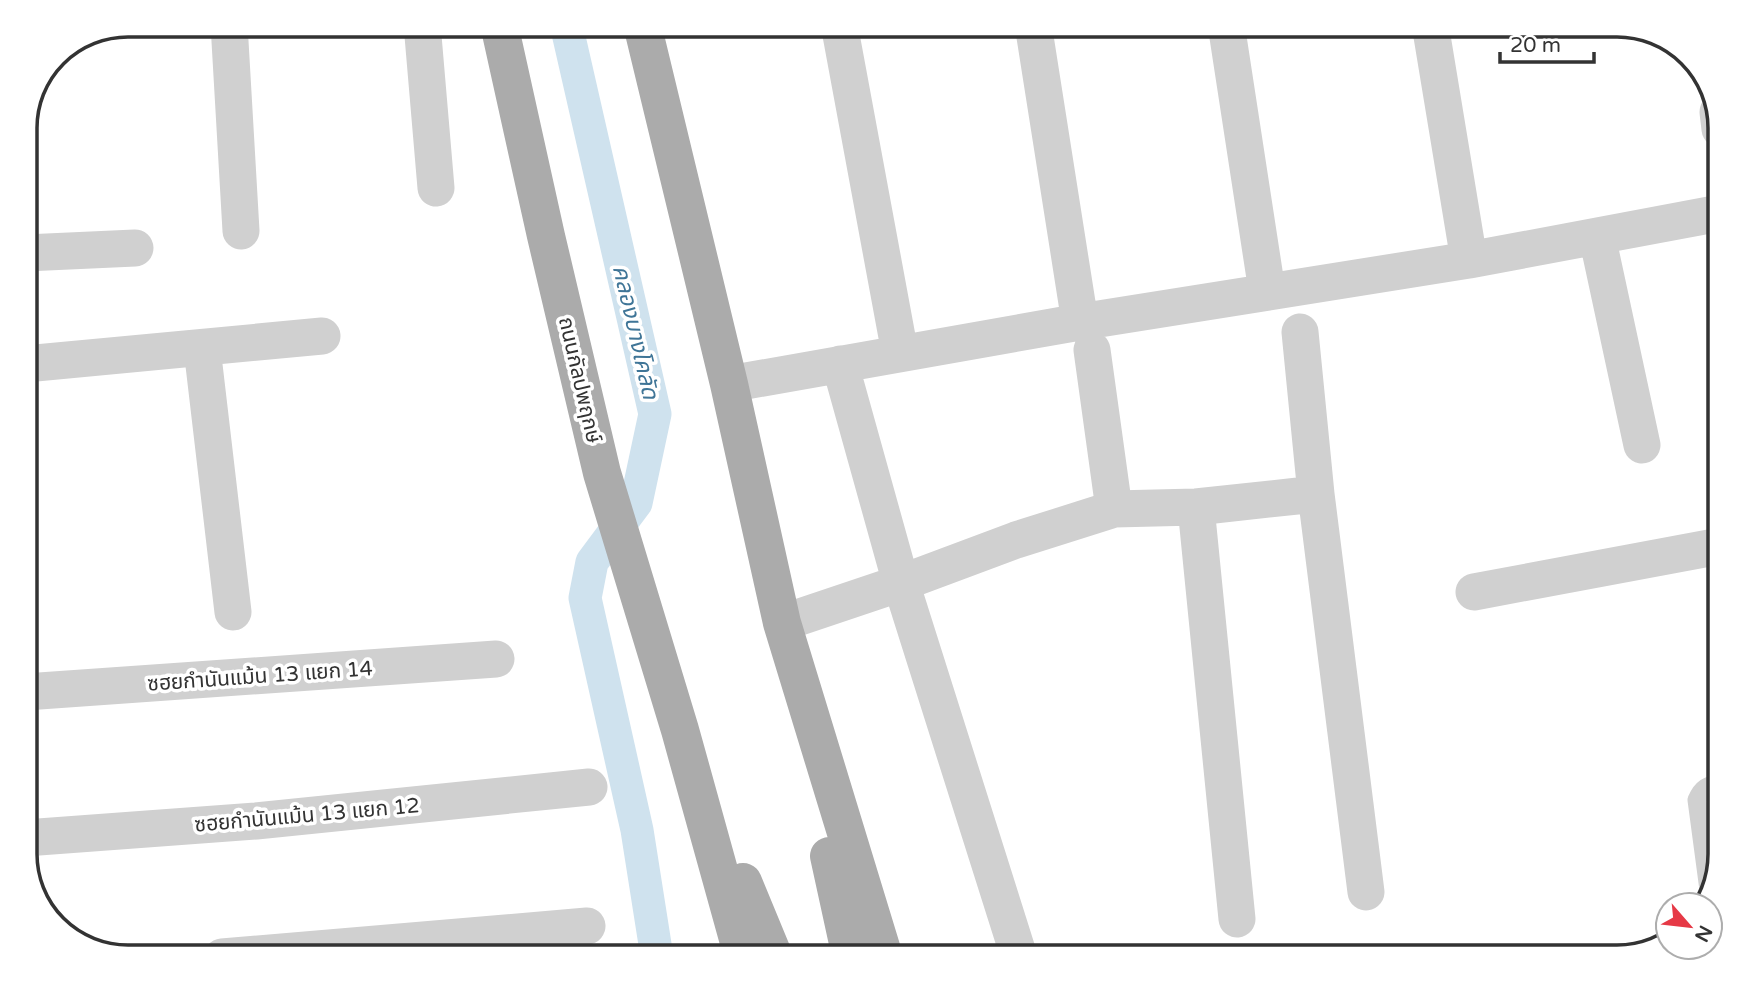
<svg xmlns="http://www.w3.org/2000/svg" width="1745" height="982" font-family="'Varela Round','Noto Sans Thai',sans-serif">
<rect width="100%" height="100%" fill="#fff"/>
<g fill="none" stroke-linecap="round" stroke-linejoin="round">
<path stroke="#cfe2ee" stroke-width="33" d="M566 24 655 414 636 503 592 562 585 598 637 830 657 957"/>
<path stroke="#d0d0d0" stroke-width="19" d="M1709 890 1697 800C1702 788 1708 785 1720 784"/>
<path stroke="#d0d0d0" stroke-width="37" d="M229 24 241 231
M422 24 436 188
M839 24 900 353
M1033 24 1080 322
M1226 24 1267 291
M1430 24 1469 260
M1718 112 1720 129
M1597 236 1642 445
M25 253 135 248
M1300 332 1316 494 1366 892
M202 348 233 612
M1092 350 1114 509
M25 364 322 336
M840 364 901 583 1017 950
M729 384 1080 322 1469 260 1720 213
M1196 507 1237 919
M1474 592 1720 546
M782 623 901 583 1016 540 1114 509 1196 507 1316 494
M25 692 496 659
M25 838 256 821 589 787
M222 957 587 926"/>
<path stroke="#ababab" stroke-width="38" d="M499 24 546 236 602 473 680 730 743 957
M642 24 729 384 782 623 884 957
M829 856 851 957
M743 882 774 957"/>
</g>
<g text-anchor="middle" stroke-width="7" stroke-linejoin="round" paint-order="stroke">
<g font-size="21" fill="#333" stroke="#fff">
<text transform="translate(580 380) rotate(77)" y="7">ถนนกัลปพฤกษ์</text>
<text transform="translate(260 676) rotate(-4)" y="7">ซฮยกำนันแม้น 13 แยก 14</text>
<text transform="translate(307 815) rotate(-5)" y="7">ซฮยกำนันแม้น 13 แยก 12</text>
</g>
<g font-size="23" font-style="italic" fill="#3f7597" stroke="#fff">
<text transform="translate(636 332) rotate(77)" y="8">คลองบางโคลัด</text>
</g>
</g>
<path d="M0 0H1745V982H0ZM128 37H1617A91 91 0 0 1 1708 128V854A91 91 0 0 1 1617 945H128A91 91 0 0 1 37 854V128A91 91 0 0 1 128 37Z" fill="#fff" fill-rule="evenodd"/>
<path fill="none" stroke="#333" stroke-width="3.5" d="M128 37H1617A91 91 0 0 1 1708 128V854A91 91 0 0 1 1617 945H128A91 91 0 0 1 37 854V128A91 91 0 0 1 128 37Z"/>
<g transform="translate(1689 926) rotate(118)"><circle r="33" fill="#ffffff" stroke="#adadad" stroke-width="2"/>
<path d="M0-5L12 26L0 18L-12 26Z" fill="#e63946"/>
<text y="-10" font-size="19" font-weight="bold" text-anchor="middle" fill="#333333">N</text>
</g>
<path d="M1500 52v10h94v-10" fill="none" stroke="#333333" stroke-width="3.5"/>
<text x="1510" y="52" font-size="21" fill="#333333" stroke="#ffffff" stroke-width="5" paint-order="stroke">20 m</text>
</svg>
